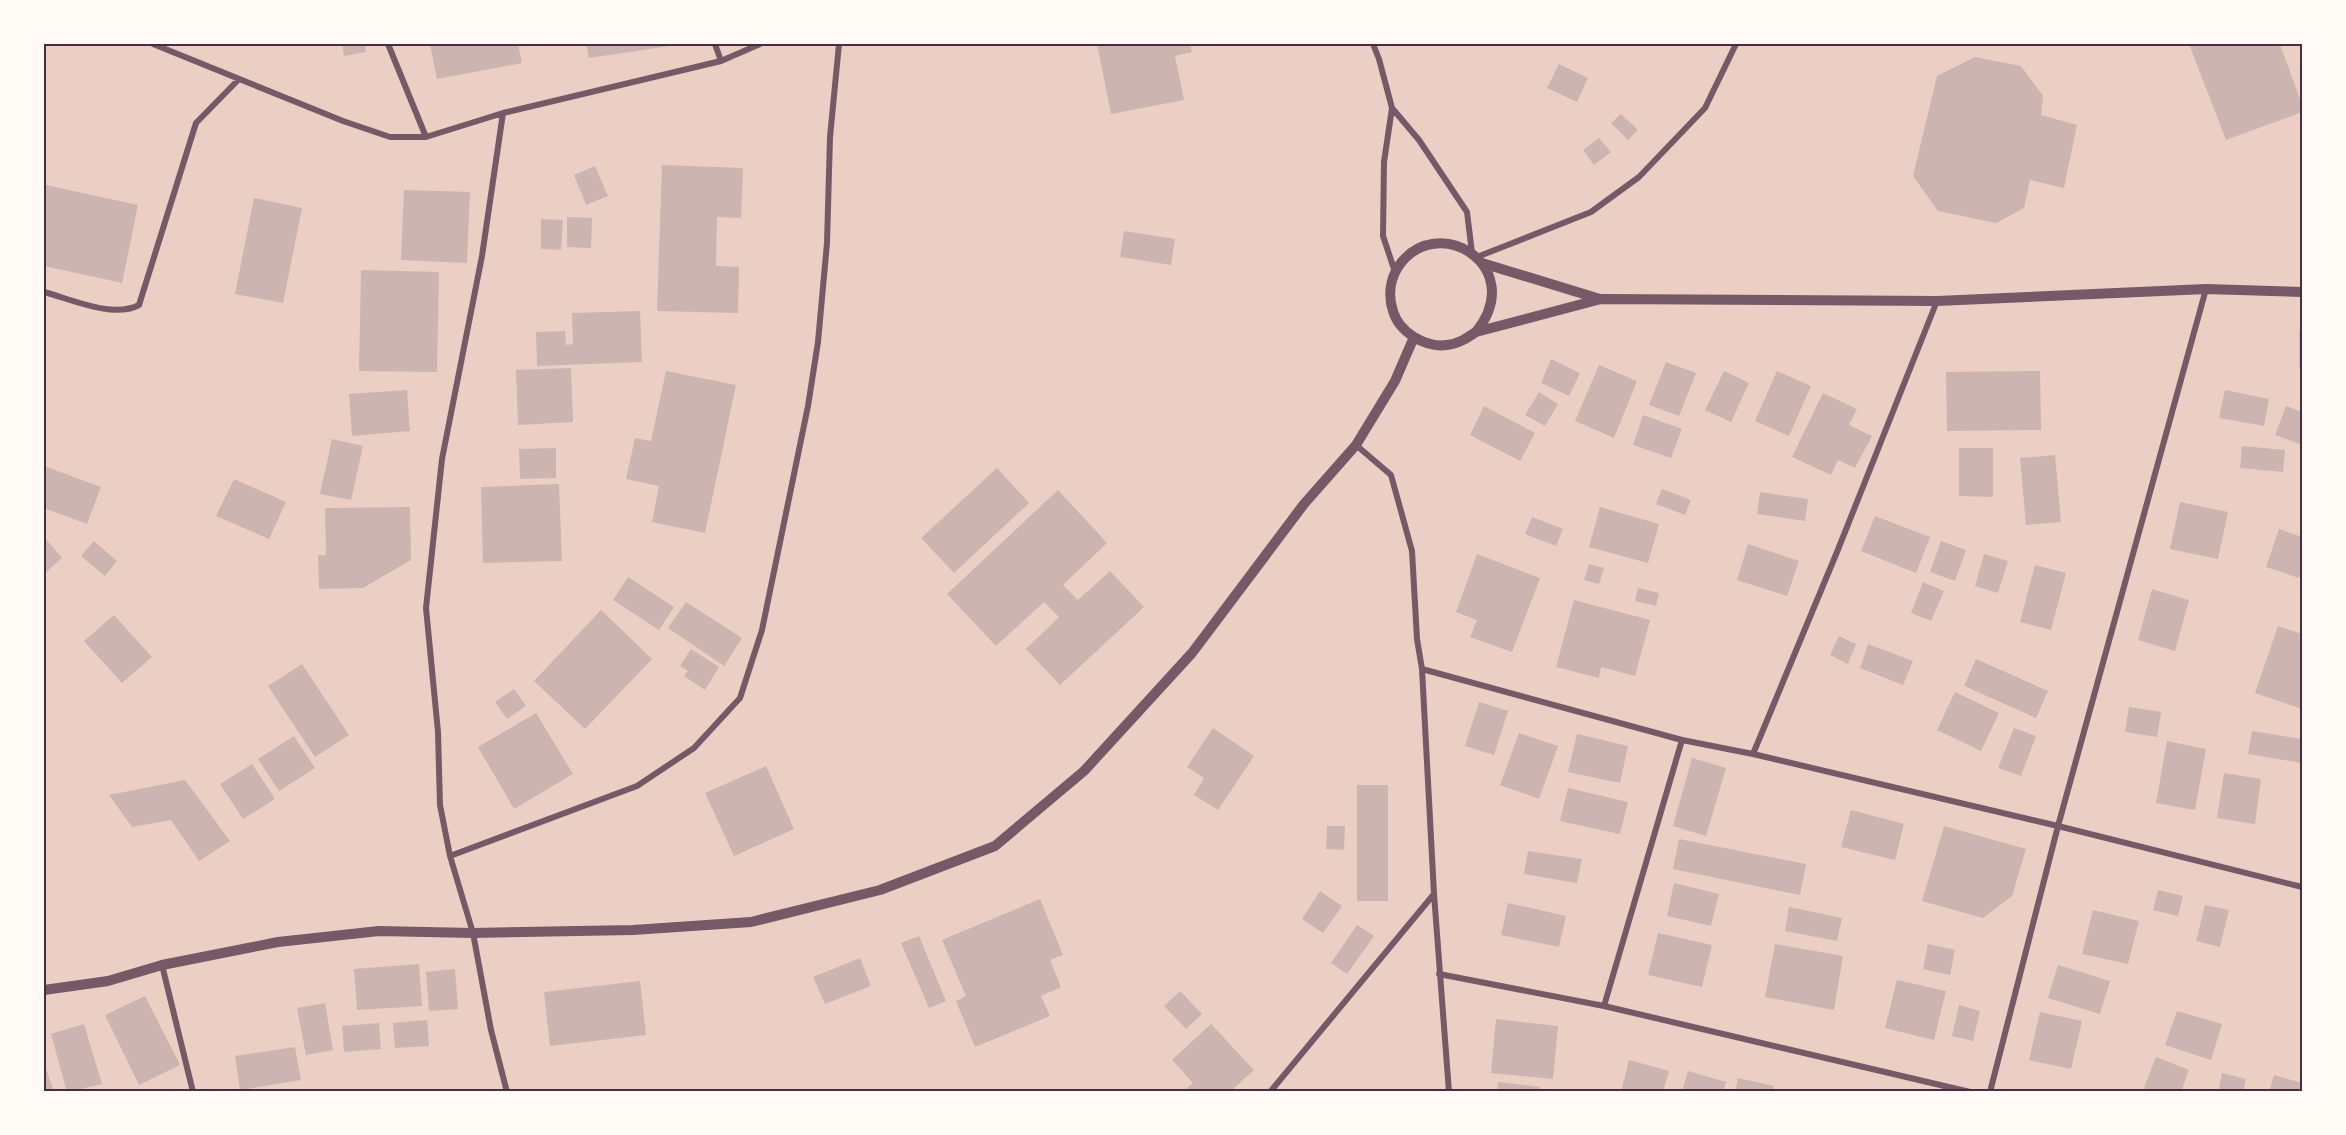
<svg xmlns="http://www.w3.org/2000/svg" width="2346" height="1135" font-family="Georgia,serif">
<rect width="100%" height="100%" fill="#f7e1d7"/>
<path fill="#ebcfc5" d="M44 44H2302V1091H44Z"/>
<path fill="#ccb4b1" d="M342 44H365L366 52 344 56Z
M430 44H518L522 63 437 79Z
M586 44H670V46L589 58Z
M1097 44H1190L1192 52 1175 56 1184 100 1111 114Z
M2189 44H2280L2302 105V112L2226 140Z
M1975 57 2021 66 2043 96 2041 115 2077 125 2064 188 2030 180 2024 208 1996 223 1938 211 1913 176 1937 76Z
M1559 64 1588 78 1577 102 1547 88Z
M1621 114 1638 130 1628 140 1611 123Z
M1599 138 1611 152 1594 165 1583 150Z
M662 165 743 168 741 218 717 217 716 266 739 267 738 313 657 311Z
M595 166 608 196 586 205 574 175Z
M46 185 138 205 122 283 44 266V197Z
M404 190 470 192 467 263 401 260Z
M254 198 302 208 283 303 235 294Z
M567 217 592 218 591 248 567 247Z
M541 219 563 220 561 250 541 249Z
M1124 231 1175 239 1171 265 1120 257Z
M361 270 439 272 437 372 359 371Z
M640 311 642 362 537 366 536 332 565 331 566 345 573 344 572 313Z
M2299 331H2302V367H2299Z
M1551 359 1580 373 1569 396 1541 383Z
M1666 362 1696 373 1679 416 1649 405Z
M1599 365 1637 381 1614 438 1575 421Z
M571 368 573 422 518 425 516 370Z
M666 371 736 385 705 533 652 522 659 486 626 479 635 438 651 441Z
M1724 371 1749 383 1731 422 1705 410Z
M1777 371 1811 386 1789 436 1755 421Z
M2040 371 2041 430 1947 431 1946 372Z
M407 390 410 431 352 436 349 394Z
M2225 390 2269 399 2264 426 2219 418Z
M1539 392 1558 404 1545 426 1525 415Z
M1823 393 1857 409 1849 425 1872 436 1855 468 1838 460 1831 475 1792 457Z
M1484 406 1535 433 1520 461 1470 435Z
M2286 406 2302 412V445L2275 435Z
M1643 415 1682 429 1671 458 1633 445Z
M332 439 363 446 351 500 320 494Z
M2242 446 2285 450 2283 472 2240 468Z
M556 448V478L520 479 519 449Z
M1959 448H1993V497L1959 496Z
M2055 455 2061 522 2026 525 2020 458Z
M44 466 101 487 87 524 44 508Z
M997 468 1029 503 954 573 921 538Z
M234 479 286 502 269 539 216 516Z
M559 484 562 561 483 563 481 487Z
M1662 489 1691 500 1685 515 1656 504Z
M1058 490 1107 543 1063 585 1078 600 1110 571 1144 607 1060 685 1026 649 1059 617 1044 602 996 646 947 594Z
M1760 492 1808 499 1805 521 1757 514Z
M2180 502 2228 512 2218 559 2170 549Z
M410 507 411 560 363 588 319 589 318 555H326L325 508Z
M1600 507 1659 524 1648 563 1589 547Z
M1875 516 1930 537 1916 573 1861 551Z
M1532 517 1563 529 1556 546 1525 534Z
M2279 529 2302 537V567L2299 578 2266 567Z
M44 537 62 558 44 574Z
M94 541 117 561 105 576 81 556Z
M1941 541 1966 550 1955 581 1930 572Z
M1748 544 1799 561 1787 596 1737 580Z
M1477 554 1540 578 1512 652 1470 637 1477 620 1456 612Z
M1984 554 2008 561 1998 593 1975 586Z
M1589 564 1604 568 1599 584 1584 580Z
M2035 565 2066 573 2051 630 2020 622Z
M628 577 674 607 659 630 613 600Z
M1923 582 1944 591 1931 621 1911 613Z
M1638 588 1659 593 1656 606 1635 601Z
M2152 589 2189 600 2175 651 2138 640Z
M1574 600 1650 620 1635 676 1601 667 1599 678 1556 667Z
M686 602 742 638 724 666 668 628Z
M601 610 652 659 585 729 534 681Z
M114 615 152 657 122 683 84 641Z
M2278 626 2302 634V709L2255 693Z
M1839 636 1856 644 1848 664 1830 655Z
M1868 644 1913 661 1903 685 1860 668Z
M691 649 719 667 705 690 684 676 688 671 680 666Z
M1976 659 2048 691 2036 718 1964 686Z
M302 664 349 735 315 757 268 686Z
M514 689 526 706 507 719 495 702Z
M1955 692 1999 713 1981 751 1937 730Z
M1479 702 1508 711 1494 755 1465 746Z
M2129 707 2161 712 2157 737 2125 732Z
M536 713 573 774 514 809 478 747Z
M1213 728 1254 756 1218 810 1194 795 1204 778 1187 767Z
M2014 728 2036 736 2021 776 1998 768Z
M2252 731 2302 739V763L2248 754Z
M1519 733 1558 746 1539 799 1500 785Z
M1577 734 1628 746 1620 783 1568 772Z
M294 736 315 768 279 791 258 759Z
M2167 741 2206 749 2195 810 2156 803Z
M1692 758 1726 768 1706 836 1673 826Z
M252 764 275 799 243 819 220 784Z
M766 766 794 829 734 856 705 793Z
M2224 773 2261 779 2255 824 2217 818Z
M185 780 230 841 199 861 171 820 132 827 109 795Z
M1357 785H1388V901H1357Z
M1568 788 1628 802 1620 834 1560 821Z
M1851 810 1904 824 1895 860 1841 847Z
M1327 826H1345L1344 850 1326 849Z
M1944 826 2026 849 2012 896 1983 918 1922 901Z
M1679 839 1806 864 1800 895 1673 869Z
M1528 851 1582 859 1577 883 1524 874Z
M1674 883 1719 894 1711 926 1667 916Z
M2158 890 2183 896 2178 916 2153 910Z
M1320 891 1342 906 1323 933 1302 919Z
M1040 899 1063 955 1050 960 1061 987 1041 996 1050 1016 975 1047 956 1001 966 996 942 940Z
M1508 903 1566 916 1559 947 1501 935Z
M2205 905 2229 910 2220 947 2196 941Z
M1789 907 1842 918 1837 941 1785 931Z
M2093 910 2139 921 2128 964 2082 954Z
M1357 925 1374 936 1347 974 1331 963Z
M1658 933 1712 945 1702 987 1648 975Z
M919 936 946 1001 929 1008 901 943Z
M1775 944 1843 956 1834 1010 1765 997Z
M1928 944 1955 950 1950 975 1923 969Z
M860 958 871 986 825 1004 813 977Z
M419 964 422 1006 357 1010 354 969Z
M2058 965 2110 981 2100 1014 2048 998Z
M455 969 458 1009 429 1011 426 972Z
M1897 980 1946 991 1934 1040 1885 1028Z
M640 981 646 1035 550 1046 544 992Z
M1180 991 1202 1014 1186 1029 1164 1006Z
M145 996 180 1065 139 1085 105 1015Z
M325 1003 333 1050 306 1055 297 1008Z
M1959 1005 1980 1011 1973 1041 1952 1036Z
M2177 1011 2222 1024 2211 1060 2165 1045Z
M2040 1012 2082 1021 2071 1069 2029 1060Z
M1496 1019 1558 1026 1553 1079 1491 1073Z
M427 1020 429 1046 395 1048 393 1023Z
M379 1023 381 1049 344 1052 342 1026Z
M84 1024 102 1084 67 1092 51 1034Z
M1211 1024 1254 1070 1230 1092H1188L1186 1089 1193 1083 1172 1060Z
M295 1047 301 1080 240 1090 235 1056Z
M2156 1057 2189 1070 2181 1092H2154L2144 1088Z
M1629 1060 1669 1071 1663 1092H1621Z
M44 1063 54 1092H44Z
M1688 1071 1726 1082 1723 1092H1682Z
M2222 1073 2246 1079 2243 1092H2218Z
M2274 1075 2302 1083V1092H2269Z
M1738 1078 1774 1086 1773 1092H1735Z
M1498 1082 1540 1087 1539 1092H1497Z"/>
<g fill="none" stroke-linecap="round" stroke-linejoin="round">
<path stroke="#755966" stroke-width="6" d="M153 44 343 121 390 137H426L503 113 721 61 760 44
M388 44 426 137
M715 44 721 61
M1373 44 1379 59 1392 108 1384 162 1383 236 1395 272
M1392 108 1419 140 1467 212 1472 253
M503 113 482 256 442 459 426 608 438 732 440 805 450 856 473 933 491 1030 507 1092
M1477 257 1591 212 1639 177 1705 108 1736 44
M44 292C71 299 113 319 139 305L196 123 239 79
M1356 445 1391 475 1412 551 1417 639 1422 669 1434 894 1449 1092
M1422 669 1682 740 1753 754 2058 826 2302 887
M1753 754 1837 552 1937 301
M450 856 637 786 694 748 740 698 762 630 808 406 818 342 827 243 830 137 839 44
M162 965 193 1092
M1439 974 1604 1006 1970 1092
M1604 1006 1682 740
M1270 1092 1434 894
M1990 1092 2058 826 2206 289"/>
<path stroke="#755966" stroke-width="10" d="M1482 263 1600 299
M1476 332C1529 266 1436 210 1398 267 1390 280 1388 296 1393 311 1399 332 1425 348 1447 345 1458 344 1467 338 1476 332L1601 299 1937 301 2206 289 2302 292
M44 990 108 981 162 965 278 942 379 931 473 933 633 930 751 922 880 890 995 846 1084 771 1192 653 1304 504 1356 445 1395 381 1414 337"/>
</g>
<rect width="2346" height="1135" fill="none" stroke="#fffaf5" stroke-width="90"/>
<rect x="45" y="45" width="2256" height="1045" fill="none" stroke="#4a2c40" stroke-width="2"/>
</svg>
